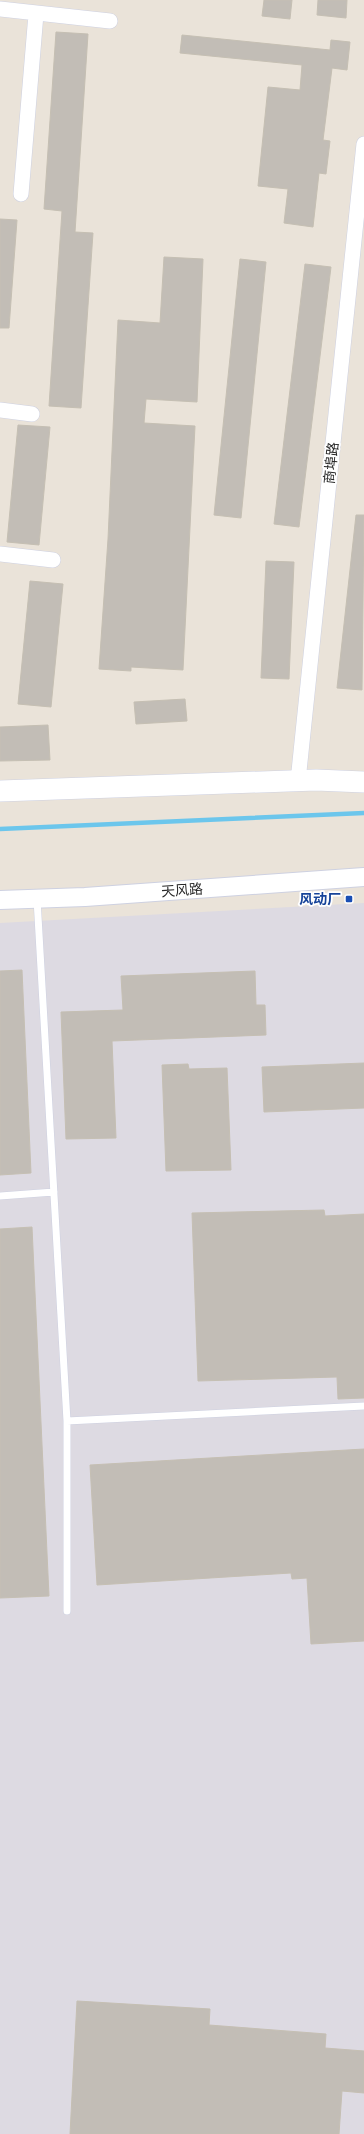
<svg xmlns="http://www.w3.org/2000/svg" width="364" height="2134" font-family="Arial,'Noto Sans SC',sans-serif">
<rect width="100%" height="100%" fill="#eae3d9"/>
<path fill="#dddae2" d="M364 903V2134H0V923Z"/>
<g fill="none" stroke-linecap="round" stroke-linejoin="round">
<path stroke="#6cc6ec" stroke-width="4.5" d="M0 829 364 813"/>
</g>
<path fill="#c2bdb6" stroke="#c5bfb3" d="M264 0H292L290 19 262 16Z
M318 0H347L346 18 317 15Z
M56 32 88 34 75 232 93 233 81 408 49 406 62 211 44 209Z
M182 35 330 50 331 40 350 42 347 70 332 68 323 140 330 141 326 174 319 173 313 227 284 223 288 189 258 186 268 87 300 90 302 65 180 53Z
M0 219 17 220 9 328H0Z
M164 257 203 259 197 402 146 399 144 423 195 426 183 670 131 667V671L99 669 108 539 118 320 160 323Z
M240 259 266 262 241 518 214 515Z
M305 264 331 267 299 527 274 524Z
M18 425 50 427 39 545 7 542Z
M356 515H364L362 690 337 688Z
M266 561 294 562 289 679 261 678Z
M30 581 63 584 51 707 18 704Z
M185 699 187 721 136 724 134 702Z
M48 725 50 760 0 761V727Z
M22 970 31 1173 0 1175V971Z
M255 971 256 1005H265L266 1035 112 1041 116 1138 66 1139 61 1012 123 1010 121 976Z
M364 1063V1108L264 1112 262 1067Z
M188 1064 189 1069 227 1068 231 1170 166 1171 162 1065Z
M324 1210 325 1216 364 1214V1398L338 1399 337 1377 198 1381 192 1213Z
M32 1227 49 1596 0 1598V1229Z
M364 1449V1641L311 1644 307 1578 292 1579 291 1573 97 1585 90 1465Z
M77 2001 210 2009 209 2025 326 2034 325 2048 364 2051V2093L342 2091 339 2134H70Z"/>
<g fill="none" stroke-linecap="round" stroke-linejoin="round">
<defs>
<path id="service" d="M37 899 67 1421V1611
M0 1196 54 1192
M67 1421 364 1406"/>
<path id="minor" d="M0 9 110 21
M21 194 36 14
M0 410 32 414
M0 554 53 560
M298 781 364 144"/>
<path id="tertiary" d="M0 900 85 897 364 877"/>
<path id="secondary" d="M0 791 316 780 364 782"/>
</defs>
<use href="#service" stroke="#ced1e1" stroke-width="8"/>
<use href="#minor" stroke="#ced1e1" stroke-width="16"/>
<use href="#tertiary" stroke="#ced1e1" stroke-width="20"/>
<use href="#secondary" stroke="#ced1e1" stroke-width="22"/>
<use href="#service" stroke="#fff" stroke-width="7"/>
<use href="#minor" stroke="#fff" stroke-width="15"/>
<use href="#tertiary" stroke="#fff" stroke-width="18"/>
<use href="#secondary" stroke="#fff" stroke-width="21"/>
</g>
<rect fill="#1a4fb4" stroke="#fff" stroke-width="1.5" x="345" y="895" width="8" height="8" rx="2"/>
<g text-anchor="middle" stroke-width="3.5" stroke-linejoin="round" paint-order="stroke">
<g font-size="14" fill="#282828" stroke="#fff">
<text transform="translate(331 463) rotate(-84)" y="5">商埠路</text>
<text transform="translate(182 890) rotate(-4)" y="5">天风路</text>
</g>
<g font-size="14" font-weight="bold" fill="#164399" stroke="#fff" text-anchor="end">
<text x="341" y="904">风动厂</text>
</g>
</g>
</svg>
